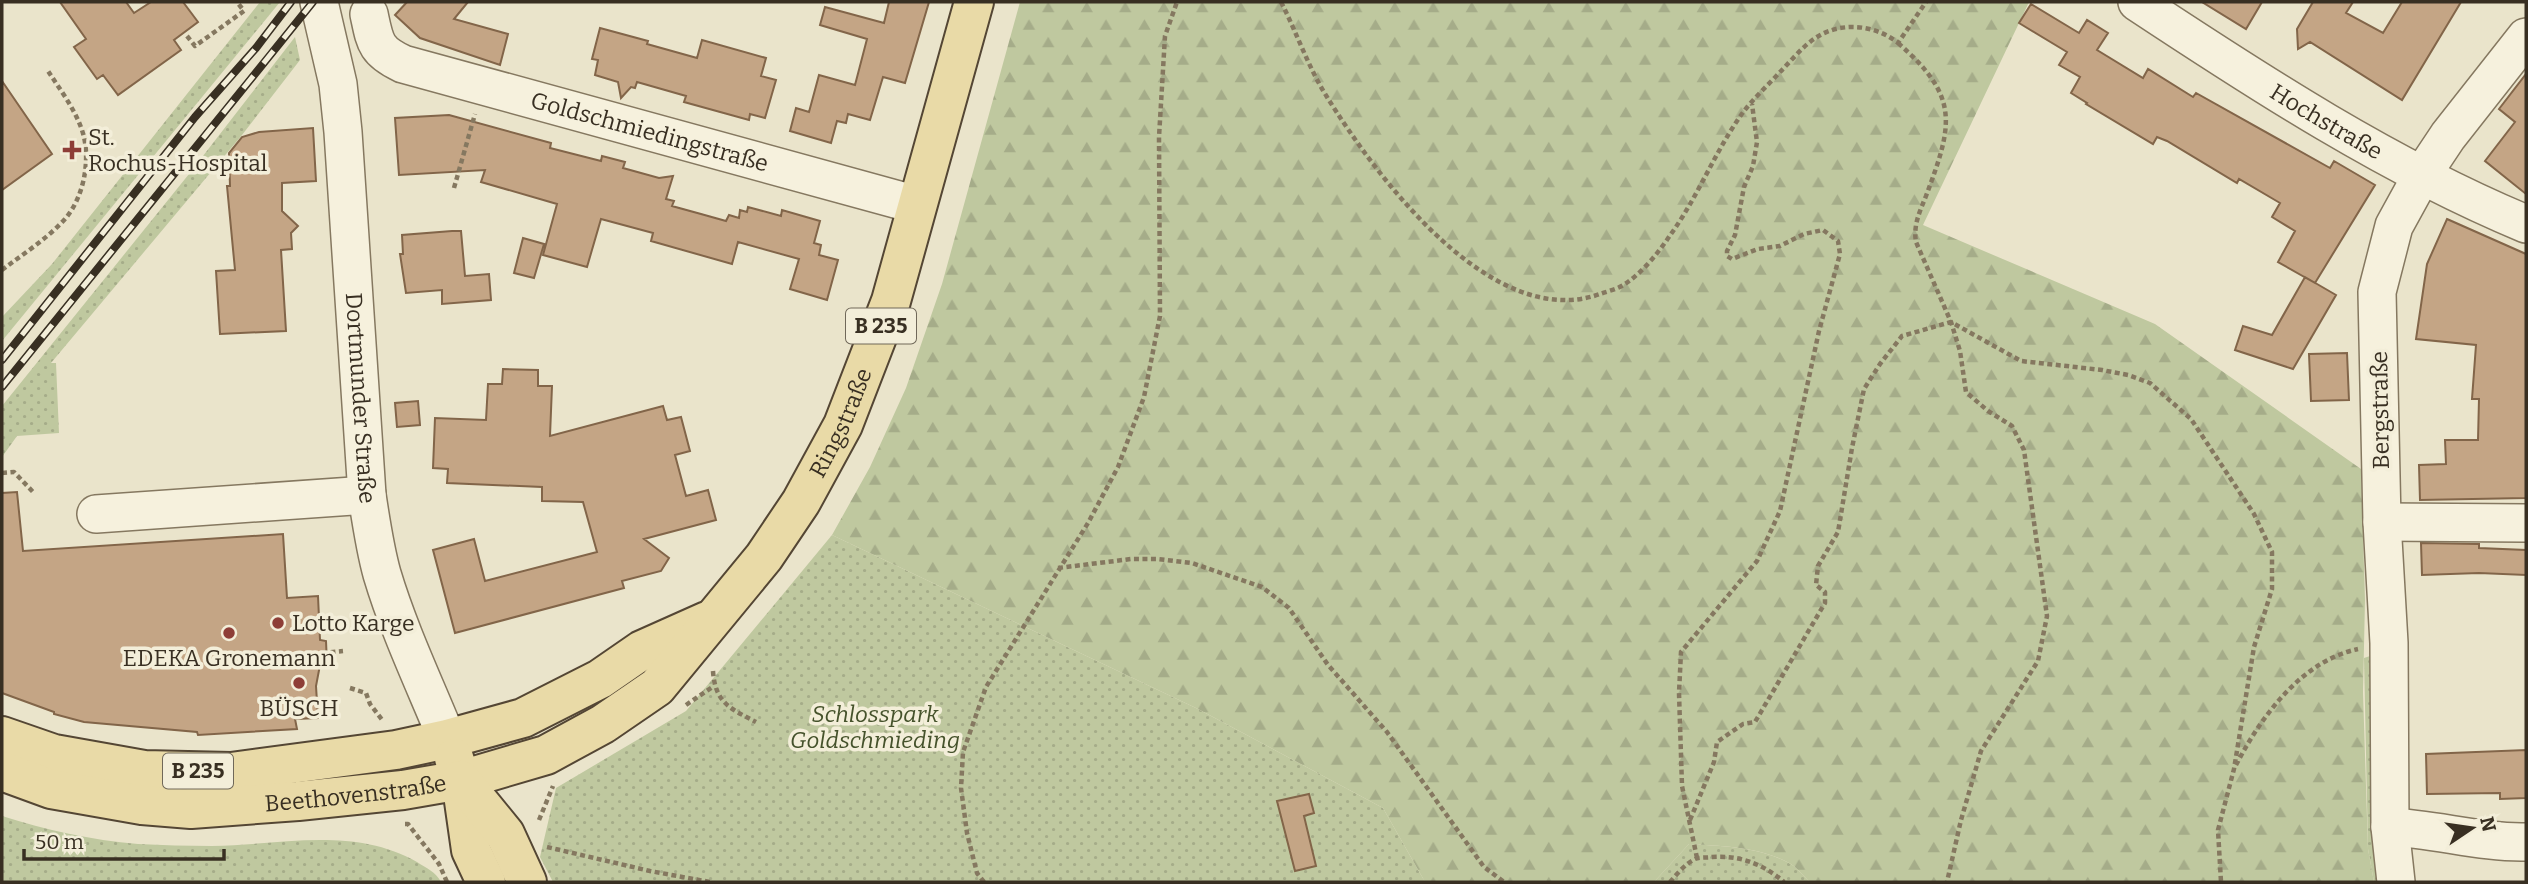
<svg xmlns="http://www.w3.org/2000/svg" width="2528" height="884" font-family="Bitter,serif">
<defs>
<pattern id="grass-dots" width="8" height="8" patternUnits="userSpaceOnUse" patternTransform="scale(1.75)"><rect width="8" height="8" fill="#bfc89f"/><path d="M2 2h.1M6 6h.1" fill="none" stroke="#a5ac89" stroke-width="1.8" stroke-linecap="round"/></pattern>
<pattern id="forest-firs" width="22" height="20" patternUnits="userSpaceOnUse" patternTransform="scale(1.75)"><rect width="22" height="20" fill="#bfc89f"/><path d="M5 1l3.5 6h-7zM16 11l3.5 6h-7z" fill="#a5ac89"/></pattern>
</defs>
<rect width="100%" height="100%" fill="#eae4cb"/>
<path fill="url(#grass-dots)" d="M260 2H280L2 341V317L52 264Z
M295 37 300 60 242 135 51 363H56L59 433 17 436 2 457V406L189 174Z
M832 535 1198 709 1383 808 1425 882H553L540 857 556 788 686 711Z
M2370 656 2373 659 2378 882H2374L2368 849 2364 658Z
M2 816C46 830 91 840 138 844 162 845 188 846 212 846 282 845 353 826 417 862 426 868 436 872 441 882H2Z
M1689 844C1721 846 1760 847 1789 863 1797 867 1803 876 1810 882H1654Z"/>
<path fill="url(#forest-firs)" d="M1020 2H2029L1923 225 2155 324 2361 469 2365 600 2363 692 2368 849 2374 882H1810C1803 876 1797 867 1789 863 1760 847 1722 846 1689 844L1654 882H1425L1383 808 1198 709 832 535 870 467 906 388 942 284Z"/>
<path fill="#c4a585" stroke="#826549" stroke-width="2" d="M60 2H126L134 13 151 2H183L198 22 174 40 181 50 118 95 103 75 97 79 74 47 86 39Z
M407 2H468L454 19 508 34 500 65 420 38 395 15Z
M889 2H929L905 83 883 77 870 120 848 114 846 123 837 121 831 143 790 131 796 108 809 112 819 75 855 85 867 39 820 25 825 7 884 23Z
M2202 2H2262L2246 29Z
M2313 2H2353L2346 13 2383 33 2402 2H2461L2402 100 2310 42 2298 49 2297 29Z
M2031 4 2079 33 2087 20 2108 33 2097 50 2143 78 2148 69 2193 97 2196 93 2330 168 2334 161 2375 185 2315 283 2278 262 2295 231 2272 217 2280 203 2239 179 2237 183 2167 141 2157 137 2153 144 2086 104 2087 103 2071 93 2080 77 2059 65 2067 52 2019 23Z
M600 28 648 41 647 44 697 58 702 40 766 58 761 76 776 80 765 118 750 114 749 120 684 102 686 96 637 82 635 88 631 87 621 98 618 82 595 75 598 60 592 59Z
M2526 74V194L2485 161 2515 122 2499 109Z
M2 81 52 154 2 190Z
M449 115 551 143 550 148 601 161 602 156 625 162 623 168 659 178 673 176 666 199 674 201 672 206 701 214 726 221 729 215 739 218 740 210 747 212 748 207 781 216 782 210 820 221 814 243 821 245 819 255 838 260 827 300 790 289 799 259 738 242 732 264 651 241 653 233 601 219 587 267 543 255 557 204 481 182 485 170 399 175 395 118Z
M313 128 316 181 282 183V211L298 226 291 233 292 249 281 250 286 331 220 334 216 271 235 270 227 186H230L229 153 242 137 259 132Z
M2447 219 2526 254V498L2420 500 2419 465 2446 464 2445 440H2478L2479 399H2472L2476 345 2416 339 2427 264Z
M452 231H461L465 276 489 274 491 300 442 304V290L406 293 400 254H403L402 235Z
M523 238 544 244 534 278 514 273Z
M2305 277 2336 295 2293 369 2235 350 2243 326 2272 335Z
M2347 353 2349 400 2311 401 2309 354Z
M503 369 538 370V386H552L550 436 663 406 667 420 681 417 690 451 675 455 686 496 708 490 716 520 644 539 669 558 661 571 622 581 624 588 455 633 433 550 474 539 485 581 597 552 583 502 542 501V487L447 483 448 469 433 468 435 418 486 420 488 384H502Z
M418 401 420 425 397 427 395 403Z
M17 492 23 551 283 534 287 598 318 596 320 640 326 641 327 664 320 665 316 686 318 718 295 719 297 729 198 735 197 732 84 722 54 714V712L2 693V493Z
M2421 543 2479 544V548L2526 550V575L2479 573 2422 575Z
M2526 750V798L2500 799V793L2427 794 2426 754Z
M1309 794 1314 813 1304 816 1316 866 1295 871 1277 801Z"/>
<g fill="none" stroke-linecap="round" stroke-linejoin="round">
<defs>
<g id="minor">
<path id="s1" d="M319 2 338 84 343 132 367 495C371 522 375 549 382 574 399 631 425 685 447 739"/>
<path id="s2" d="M2137 2C2261 84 2389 167 2526 224"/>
<path id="s3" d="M369 14C375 42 375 51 403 64L917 205"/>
<path d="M96 514 367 495"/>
<path d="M2382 522 2526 523"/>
<path d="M2390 827C2436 829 2481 843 2526 842"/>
<path d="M2396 882 2390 827 2389 643 2382 522 2377 292 2394 226 2422 175 2448 136 2526 37"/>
</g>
<g id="major">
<path d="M2 736 54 754 144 770 231 772 396 750 447 739 523 718 600 679 642 650 707 621"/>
<path d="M454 758 461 780 471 850 486 882"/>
<path id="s4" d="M2 771 51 789 142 805 191 809 298 801 403 790 461 780 546 755 603 724 657 687 764 557 801 502 843 425 891 301 974 2"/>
<path d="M461 780 505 834 527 882"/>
</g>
</defs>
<use href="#minor" stroke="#857860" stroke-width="40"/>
<use href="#major" stroke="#544634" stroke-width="42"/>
<path stroke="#857860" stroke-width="4.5" stroke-dasharray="5 3.5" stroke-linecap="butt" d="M1281 2C1297 33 1308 67 1327 97 1376 176 1492 333 1600 294 1608 291 1618 289 1625 284 1643 272 1659 252 1671 234 1699 195 1716 149 1744 111 1754 98 1769 84 1780 72 1791 61 1802 47 1814 39 1839 21 1875 24 1898 43L1926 2
M187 36 195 46 244 11 237 2
M1898 43C1960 97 1953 124 1926 196 1920 211 1913 225 1916 242L1951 322 1960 351 1966 392 1988 411 2012 426 2024 450 2047 616 2038 661 1981 751 1961 820 1947 882
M454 188 475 114
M2 270C23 254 47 239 65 219 83 198 90 164 84 137 78 113 61 91 48 71
M2 473 14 472 34 493
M1058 568 1131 559H1157L1192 563 1262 587 1289 608 1328 665 1387 732 1484 867 1504 882
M322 653 343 651
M713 671C715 703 731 709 756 722
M350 688 366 693 370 704 383 721
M686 705 714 686
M2236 765C2261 717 2301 661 2358 649
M539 820 553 786
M1690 820 1714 762 1717 742 1743 724 1755 722 1825 603V592L1816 585 1818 566 1838 532 1852 448 1864 389 1880 364 1902 336 1951 322 2021 361 2102 370 2128 375 2150 383 2191 419 2254 514 2272 552V589L2254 647 2234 769 2218 830 2221 882
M405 824H408L439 864 447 882
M547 847 650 871 710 882
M1697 858 1682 786 1679 693 1681 652 1757 561 1780 511 1819 331 1840 254 1838 241 1823 230 1804 234 1780 246 1758 249 1732 259 1727 256V251L1735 235 1744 187 1753 166 1757 142 1752 104
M984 882 977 873 967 833 961 788 963 752 986 687 1088 523 1118 467 1144 397 1160 316 1159 137 1165 36 1177 2
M1670 882C1677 874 1685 864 1695 859 1700 857 1706 858 1712 857 1740 855 1763 864 1784 882"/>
<use href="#minor" stroke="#f6f1dd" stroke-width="37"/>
<use href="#major" stroke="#e9daa7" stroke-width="38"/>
<defs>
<path id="rail" d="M2 360 195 117 256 48 291 2
M2 387 313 2"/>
</defs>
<use href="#rail" stroke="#382f22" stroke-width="8"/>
<use href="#rail" stroke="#f3eed9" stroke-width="5" stroke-dasharray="16" stroke-linecap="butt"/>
</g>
<g fill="#8e3e37" stroke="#f3eed9" stroke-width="2.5">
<path d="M68.5 139.5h7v7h7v7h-7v7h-7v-7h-7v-7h7z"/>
<circle cx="278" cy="623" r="7"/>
<circle cx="229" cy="633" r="7"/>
<circle cx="299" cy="683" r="7"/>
</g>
<g text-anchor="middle" stroke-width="7" stroke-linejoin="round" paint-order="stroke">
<g fill="#f3eed9" stroke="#706859" stroke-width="2">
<rect x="846" y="308.5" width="70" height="35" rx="5"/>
<rect x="163" y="753.5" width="70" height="35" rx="5"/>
</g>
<g font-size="21" font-weight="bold" fill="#382f22">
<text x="881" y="333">B 235</text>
<text x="198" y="778">B 235</text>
</g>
<g font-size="23" fill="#382f22" stroke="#f3eed9">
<text dy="8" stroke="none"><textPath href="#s2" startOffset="224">Hochstraße</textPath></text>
<text dy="8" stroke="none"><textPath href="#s3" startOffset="320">Goldschmiedingstraße</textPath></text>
<text dy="8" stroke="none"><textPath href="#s1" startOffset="399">Dortmunder Straße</textPath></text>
<text transform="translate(2380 410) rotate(-91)" y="8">Bergstraße</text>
<text dy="8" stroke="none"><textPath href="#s4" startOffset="1008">Ringstraße</textPath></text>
<text dy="8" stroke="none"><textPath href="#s4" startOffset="359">Beethovenstraße</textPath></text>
</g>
<g font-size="23" fill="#382f22" stroke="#f3eed9" text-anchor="start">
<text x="88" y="145">St.<tspan x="88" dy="26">Rochus-Hospital</tspan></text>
<text x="292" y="631">Lotto Karge</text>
<text x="229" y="666" text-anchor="middle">EDEKA Gronemann</text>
<text x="299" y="716" text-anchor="middle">BÜSCH</text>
</g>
<g font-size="23" font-style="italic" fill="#45522b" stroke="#f3eed9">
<text x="875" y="722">Schlosspark<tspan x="875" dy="26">Goldschmieding</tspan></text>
</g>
</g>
<rect width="2528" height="884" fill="none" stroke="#382f22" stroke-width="7"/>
<g transform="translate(2472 828) rotate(77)" stroke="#f3eed9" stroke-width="5" paint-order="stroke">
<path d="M0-5L12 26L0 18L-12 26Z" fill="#382f22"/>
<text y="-10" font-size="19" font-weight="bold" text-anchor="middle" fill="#382f22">N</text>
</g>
<path d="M24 849v10h200v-10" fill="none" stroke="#382f22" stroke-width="3.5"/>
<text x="35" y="849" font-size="21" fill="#382f22" stroke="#f3eed9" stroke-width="5" paint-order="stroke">50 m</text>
</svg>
